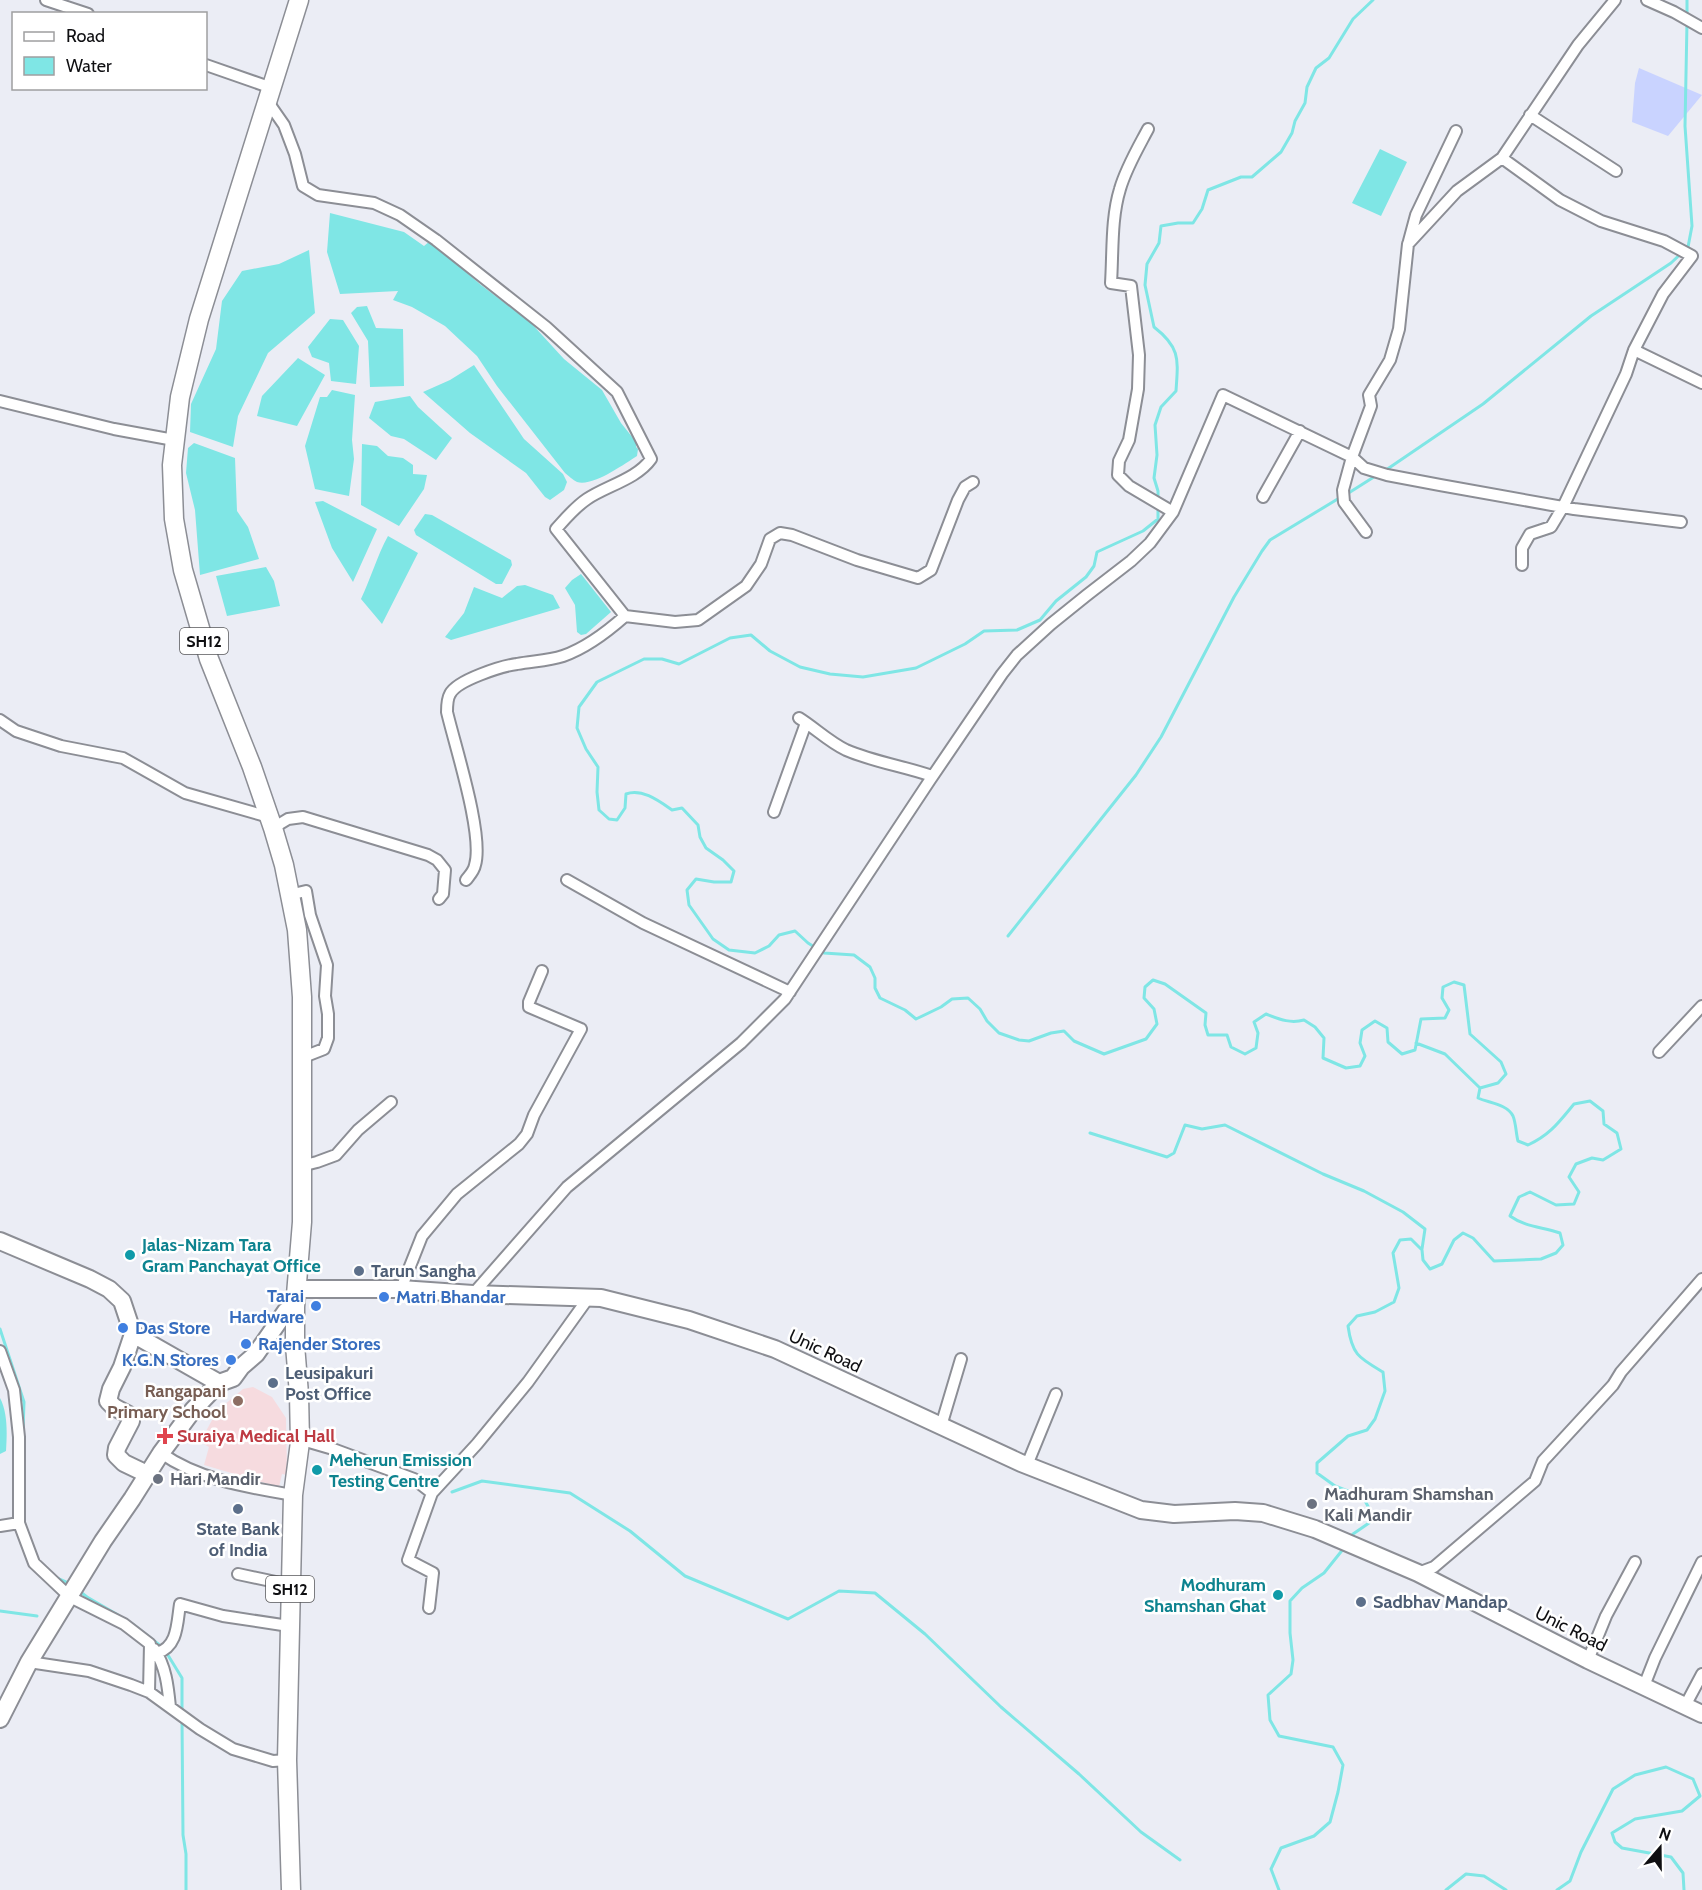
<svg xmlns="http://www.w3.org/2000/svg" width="1702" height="1890" font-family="Cabin,sans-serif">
<rect width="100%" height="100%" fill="#ebedf5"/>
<path fill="#f6dbdf" d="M253 1387 272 1397 286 1418 287 1475 282 1474 279 1487 204 1465 209 1447 200 1442 217 1411 243 1389Z"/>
<path fill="#c9d3ff" d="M1639 68 1702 95 1668 136 1632 122 1635 83Z"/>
<path fill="#7fe6e5" d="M1380 149 1407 162 1381 216 1352 203Z
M330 213 404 232 424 246 430 241 481 285 531 323 564 359 602 390 621 423 637 443 636 447 638 449 637 456C624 464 593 487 577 482 573 480 569 476 565 473L497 386 477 356 445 326 412 307 393 300 398 291 340 294 327 252Z
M309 250 315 313 268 353 238 416 233 447 190 432 191 404 216 349 222 301 242 271 279 264Z
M367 306 376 328 403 329 404 386 370 387 368 341 351 313 357 307Z
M330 319 343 320 359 346 356 384 331 381 329 363 312 357 308 347Z
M298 358 325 375 297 426 257 416 262 396Z
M474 365 524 439 563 474 567 482 564 490 550 500 545 497 526 473 470 433 423 392 450 380Z
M332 390 355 395 352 440 354 459 349 496 315 489 305 446 320 397H327Z
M410 396 418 407 452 438 436 460 404 439 391 436 369 418 375 402Z
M194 443 235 458 237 511 248 527 259 559 200 575 195 510 186 473 188 448Z
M362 444 377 446 388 456 403 458 413 465V474L427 475 424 489 399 526 361 505Z
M323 501 377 529 353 582 332 548 315 502Z
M425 514 432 515 511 560 512 565 502 584H496L416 535 414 530Z
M388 536 418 553 382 624 361 599C371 578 377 556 388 536Z
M266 567 274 581 280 606 227 616 216 576Z
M581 574 611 612 586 634 581 635 577 632 575 605 565 588 572 580Z
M525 585 553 595 560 608 451 640 445 637 464 613 474 587 502 598 517 586Z
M0 1398C8 1413 7 1434 6 1451L0 1454Z"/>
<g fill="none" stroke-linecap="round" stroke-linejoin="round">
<path stroke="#7fe6e5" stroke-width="3" d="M1687 15V0
M1383 472 1483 404 1591 316 1671 263 1688 247 1692 226 1685 126 1687 22
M1347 494 1377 475
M1158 501V491L1154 478 1157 455 1155 425 1161 407 1176 391C1178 360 1181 348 1154 327L1145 285 1147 264 1159 243 1161 226 1178 223H1193L1202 209 1208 190 1241 177H1252L1281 152 1292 133 1295 121 1305 103 1307 87 1316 68 1329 58 1353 19 1373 0
M1158 507V519L1143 531 1097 552 1094 566 1086 577 1056 601 1040 620 1017 630 984 631 965 644 916 668 863 677 830 674 800 667 770 651 751 635 730 638 679 664 662 659H644L597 682 579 707 577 728 586 749 598 767 597 792 599 810 609 819 617 820 625 808 626 794C642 788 659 801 672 810L682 808 698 825 700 837 706 848 723 860 734 871 731 882H714L696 879 687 890 689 905 713 939 729 950 755 953 769 946 779 935 795 931 808 943 824 953 854 955 870 967 875 978V988L880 998 905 1010 916 1019 941 1007 952 999 968 998 980 1009 987 1021 999 1033 1019 1040 1029 1041 1051 1033 1064 1031 1074 1041 1104 1054 1146 1039 1157 1024 1154 1009 1144 998 1145 987 1153 980 1165 984 1206 1013 1205 1025 1208 1035H1227L1231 1047 1245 1054 1256 1048 1258 1033 1254 1022 1266 1014C1279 1019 1290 1024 1304 1020L1315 1027 1324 1038 1323 1058 1346 1068 1360 1066 1365 1056 1360 1043 1362 1030 1375 1021 1387 1028 1388 1042 1402 1054 1415 1050 1421 1019 1445 1018 1449 1010 1442 998 1443 987 1454 982 1464 985 1470 1034 1501 1062 1506 1074 1498 1083 1480 1088 1478 1098C1489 1103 1507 1104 1513 1116 1516 1123 1516 1134 1518 1141L1528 1145C1550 1135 1559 1122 1574 1104L1590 1101 1603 1111 1604 1124 1617 1133 1621 1149 1603 1160 1592 1158 1576 1164 1569 1177 1579 1192 1574 1204 1556 1205 1530 1192 1519 1197 1510 1216C1525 1227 1543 1227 1560 1233L1563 1245 1556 1253 1541 1259 1494 1261 1473 1238 1463 1233 1454 1240 1442 1264 1430 1269 1423 1260 1422 1250 1411 1239 1400 1240 1393 1253 1399 1288 1394 1302 1375 1312 1357 1316 1348 1326C1352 1355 1359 1358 1383 1372L1385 1391 1375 1419 1367 1430 1348 1436 1317 1463V1473L1335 1486 1363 1497 1371 1512 1369 1523 1353 1534 1350 1538
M1008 936 1136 775 1161 737 1234 597 1262 551 1270 540 1341 497
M1416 1043 1445 1054 1480 1088
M1090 1133 1167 1157 1174 1153 1185 1125 1202 1129 1225 1125 1323 1174 1364 1191 1403 1212 1425 1229 1422 1249
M0 1329 24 1402 23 1431
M452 1492 482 1481 570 1493 630 1531 685 1576 788 1619 839 1591 875 1593 925 1634 1001 1707 1079 1774 1141 1832 1180 1860
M55 1577 71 1584
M78 1590 87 1597 118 1615
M0 1611 37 1616
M131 1623 162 1647
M166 1652 182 1678V1713
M182 1719 183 1835 186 1854V1890
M1279 1890 1271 1869 1281 1848 1314 1836 1330 1822 1338 1792 1343 1765 1333 1747 1279 1736 1270 1720 1268 1695 1291 1674 1293 1660 1290 1633V1601L1302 1588 1324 1573 1344 1548
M1446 1890 1466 1874 1484 1876 1506 1890
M1557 1890 1570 1881 1581 1852 1613 1789 1635 1775 1666 1767 1693 1779 1700 1796 1682 1811 1635 1819 1612 1833 1615 1842 1622 1848 1671 1857 1683 1873 1684 1890"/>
<defs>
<path id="street" d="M46 0 88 14
M1647 0 1674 12 1702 28
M206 65 272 88
M268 102 284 125 295 154 303 186 318 195 374 203 400 215 436 240 546 327 617 392 651 459C637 479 606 486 587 499 575 507 566 518 556 529L625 616
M1530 115 1616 171
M1148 129C1138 148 1126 168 1120 189 1111 218 1113 252 1111 283L1131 286 1139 355 1138 389 1129 440 1119 461 1118 475 1129 486 1173 512
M1502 158 1560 200 1601 221 1664 241 1692 256 1663 294 1634 350 1626 374 1563 507 1551 527 1530 534 1522 548V565
M1409 241 1416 215 1456 131
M1634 350 1702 383
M0 401 114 429 174 440
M1263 497 1300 431
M1366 532 1344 502 1343 490 1352 457 1364 468 1387 475 1440 485 1574 509 1681 522
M799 718C815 728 829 742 846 750 874 762 903 766 932 776
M0 720 16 731 61 746 123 758 185 793 269 817
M774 812 806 723
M273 828 288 819 303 817 428 855 437 860 445 870 443 894 439 899
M466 880C469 876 474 871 475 865 484 835 455 746 447 712 447 706 447 699 450 694 457 680 502 666 517 664 532 661 548 661 563 656 586 648 607 632 625 616L675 622 698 620 746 586 761 564 770 539 780 533 792 535 857 560 918 578 931 570 958 500 965 487 973 482
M567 880 643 923 790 992
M289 895 306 891 310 915 327 965 325 996 328 1014V1038L324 1049 301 1058
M1659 1052 1702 1006
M301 1166 317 1162 336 1155 358 1130 391 1102
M401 1289 422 1236 457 1194 519 1144 527 1134 534 1115 581 1029 529 1007V1002L542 971
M473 1294 567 1187 741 1043 785 999 930 780 1002 674 1017 655 1051 624 1087 595 1131 561 1150 543 1173 512 1223 395 1352 457 1371 406 1369 395 1390 360 1399 329 1408 244 1457 191 1502 158 1578 45 1615 0
M0 1351 14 1390 19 1437V1523L34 1563 70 1597 124 1624 150 1644 149 1692
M941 1426 961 1359
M300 1442H309L333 1449 414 1479 432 1493
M161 1453C199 1480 247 1487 293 1495
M1027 1465 1056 1394
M0 1526 19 1523
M1418 1573 1434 1567 1535 1481 1543 1461 1613 1385 1621 1372 1702 1279
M238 1574 290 1585
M429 1608 433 1573 408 1560 432 1493 477 1444 528 1382 589 1297
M154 1649C166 1666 168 1687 170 1707
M157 1653C178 1647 177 1623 180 1604L223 1616 289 1626
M1588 1660 1606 1616 1635 1562
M29 1662 89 1671 131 1685 149 1692 200 1729 233 1749 273 1761 287 1760
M1644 1686 1655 1658 1702 1562
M1685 1706 1702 1674"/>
<path id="secondary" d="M0 1241 90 1279 109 1289 122 1301 133 1334 219 1383
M297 1289H401L473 1294 601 1298 689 1320 775 1349 1021 1463 1141 1510 1174 1514 1235 1511 1263 1513 1315 1529 1418 1573 1588 1660 1702 1714
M133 1334 122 1367 111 1389 108 1401 114 1407 129 1415 131 1421 117 1448 116 1455 124 1463 147 1474
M0 1719 29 1662 103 1541 132 1499 161 1453 193 1410 219 1383 233 1378 241 1367 256 1354 286 1311 295 1307"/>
<path id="primary" d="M291 1890 287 1760 293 1495 300 1442 299 1394 295 1345V1307L302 1222V997L297 930 284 865 273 828 252 767 209 659 183 570 174 519 172 465 180 397 199 319 299 0"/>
</defs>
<use href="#street" stroke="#8c8e95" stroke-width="14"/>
<use href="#secondary" stroke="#8c8e95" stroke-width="20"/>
<use href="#primary" stroke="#8c8e95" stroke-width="21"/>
<use href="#street" stroke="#fff" stroke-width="10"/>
<use href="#secondary" stroke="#fff" stroke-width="16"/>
<use href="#primary" stroke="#fff" stroke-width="18"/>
</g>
<g fill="#0f9aa8" stroke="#fff" stroke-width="2">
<circle cx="130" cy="1255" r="6"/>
<circle cx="317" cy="1470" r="6"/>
<circle cx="1278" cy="1595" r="6"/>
</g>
<g fill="#5c6f8a" stroke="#fff" stroke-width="2">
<circle cx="359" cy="1271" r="6"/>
<circle cx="273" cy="1383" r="6"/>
<circle cx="238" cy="1509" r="6"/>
<circle cx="1361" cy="1602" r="6"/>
</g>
<g fill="#3f7fe0" stroke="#fff" stroke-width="2">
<circle cx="384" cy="1297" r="6"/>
<circle cx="316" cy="1306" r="6"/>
<circle cx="123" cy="1328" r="6"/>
<circle cx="246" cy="1344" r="6"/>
<circle cx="231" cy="1360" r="6"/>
</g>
<circle fill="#8d6e63" stroke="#fff" stroke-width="2" cx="238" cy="1401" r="6"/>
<path fill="#e0444e" stroke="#fff" stroke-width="2" d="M162 1427h6v6h6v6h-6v6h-6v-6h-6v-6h6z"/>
<g fill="#6b7280" stroke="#fff" stroke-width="2">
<circle cx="158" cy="1479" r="6"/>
<circle cx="1312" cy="1504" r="6"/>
</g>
<g text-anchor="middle" stroke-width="5" stroke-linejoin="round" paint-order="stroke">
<g fill="#fff" stroke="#575759" stroke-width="1.5">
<rect x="180" y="628" width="48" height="26" rx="4.5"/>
<rect x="266" y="1576" width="48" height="26" rx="4.5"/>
</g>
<g font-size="16" font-weight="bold" fill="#0f0f12">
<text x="204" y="647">SH12</text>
<text x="290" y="1595">SH12</text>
</g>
<g font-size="18" font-weight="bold" fill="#0d838f" stroke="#fff" text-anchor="start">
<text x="142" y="1251">Jalas-Nizam Tara<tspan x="142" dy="21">Gram Panchayat Office</tspan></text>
<text x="329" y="1466">Meherun Emission<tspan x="329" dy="21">Testing Centre</tspan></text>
<text x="1266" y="1591" text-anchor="end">Modhuram<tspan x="1266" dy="21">Shamshan Ghat</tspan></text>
</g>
<g font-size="18" font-weight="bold" fill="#4e5e75" stroke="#fff" text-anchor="start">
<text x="371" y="1277">Tarun Sangha</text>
<text x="285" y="1379">Leusipakuri<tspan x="285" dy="21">Post Office</tspan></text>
<text x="238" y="1535" text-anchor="middle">State Bank<tspan x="238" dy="21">of India</tspan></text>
<text x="1373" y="1608">Sadbhav Mandap</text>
</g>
<g font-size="18" font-weight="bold" fill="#366cbe" stroke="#fff" text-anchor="start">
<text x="304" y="1302" text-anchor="end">Tarai<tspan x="304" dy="21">Hardware</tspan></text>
<text x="396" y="1303">Matri Bhandar</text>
<text x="135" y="1334">Das Store</text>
<text x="258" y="1350">Rajender Stores</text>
<text x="219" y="1366" text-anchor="end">K.G.N Stores</text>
</g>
<g font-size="18" fill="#0f0f12" stroke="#fff">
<text transform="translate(825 1351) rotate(25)" y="6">Unic Road</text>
<text transform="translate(1571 1629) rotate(27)" y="6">Unic Road</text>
</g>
<g font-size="18" font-weight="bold" fill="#785e54" stroke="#fff" text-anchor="end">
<text x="226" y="1397">Rangapani<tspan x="226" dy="21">Primary School</tspan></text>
</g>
<g font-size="18" font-weight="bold" fill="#be3a42" stroke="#fff" text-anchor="start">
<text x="177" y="1442">Suraiya Medical Hall</text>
</g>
<g font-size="18" font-weight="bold" fill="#5b616d" stroke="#fff" text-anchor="start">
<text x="170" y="1485">Hari Mandir</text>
<text x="1324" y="1500">Madhuram Shamshan<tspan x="1324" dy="21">Kali Mandir</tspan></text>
</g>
</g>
<rect x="12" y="12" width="195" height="78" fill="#ffffff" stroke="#9f9fa0" stroke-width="1.5"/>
<rect x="24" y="32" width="30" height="9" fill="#ffffff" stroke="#9f9fa0" stroke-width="1.5"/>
<text x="66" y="42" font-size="18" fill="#0f0f12">Road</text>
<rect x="24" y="57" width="30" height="18" fill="#7fe6e5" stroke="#9f9fa0" stroke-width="1.5"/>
<text x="66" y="72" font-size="18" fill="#0f0f12">Water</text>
<g transform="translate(1660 1848) rotate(20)" stroke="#ffffff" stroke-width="4.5" paint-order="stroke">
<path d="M0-4.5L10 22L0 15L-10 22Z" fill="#0f0f12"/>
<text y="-9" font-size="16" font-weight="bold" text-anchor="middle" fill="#0f0f12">N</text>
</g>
</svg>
